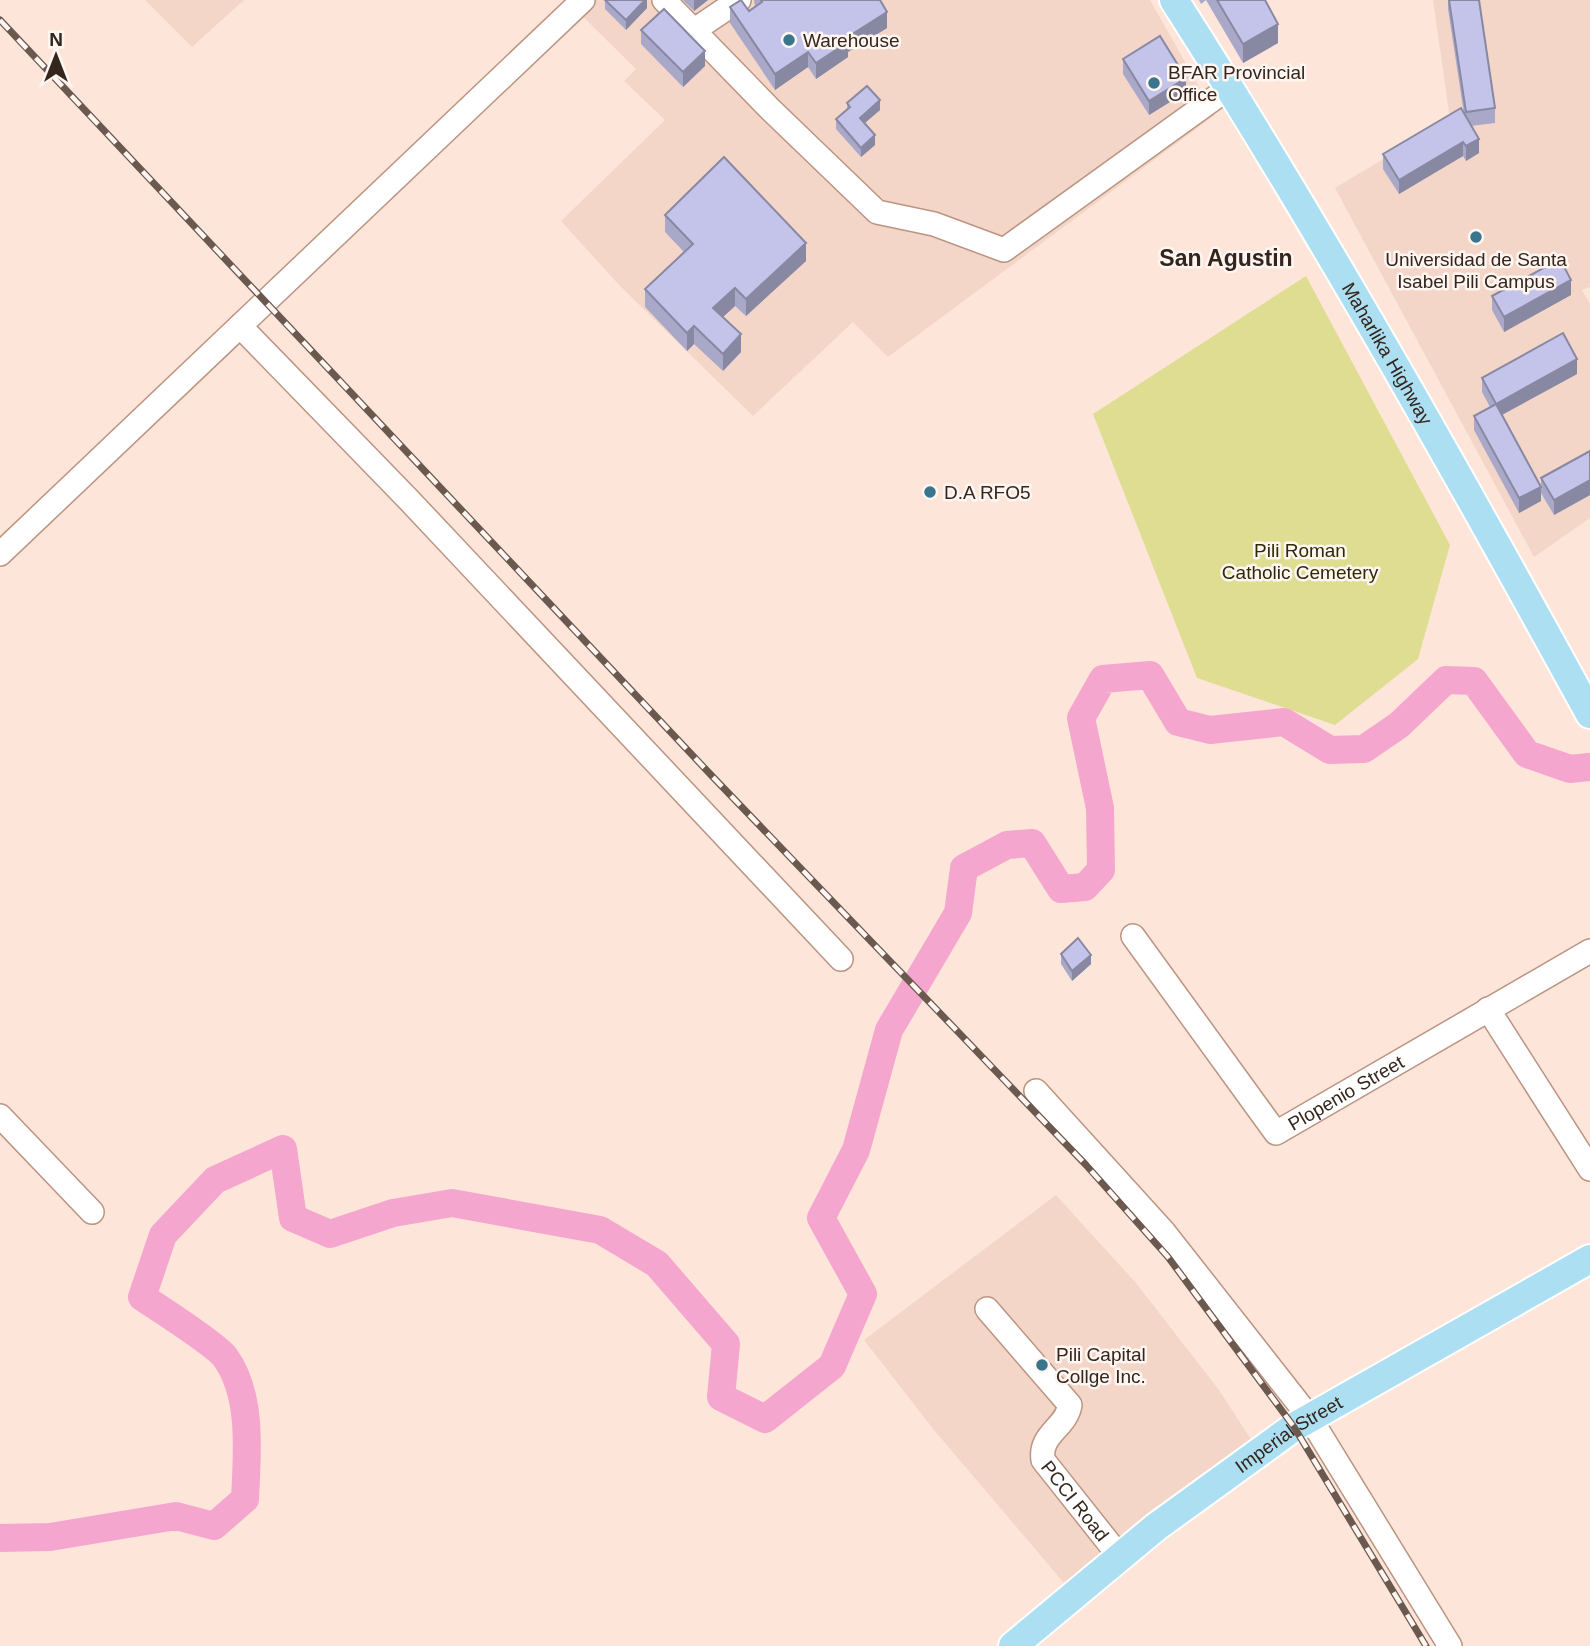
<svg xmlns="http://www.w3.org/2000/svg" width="1590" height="1646" font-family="Helvetica,sans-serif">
<rect width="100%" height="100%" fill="#fee5d9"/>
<path fill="#f3d6c8" d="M145 0H244L192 47Z
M566 0H1150L1215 115 888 357 853 322 753 416 620 286 561 221 665 120 624 81 636 69Z
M1433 0H1590V287L1582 290 1590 304V518L1534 557 1335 188 1450 119Z
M1056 1195 1136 1283 1219 1390 1252 1441 1146 1516 1064 1583 934 1430 864 1340Z"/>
<path fill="#dfdd92" d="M1306 276 1450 545 1418 659 1335 725 1197 678 1093 414Z"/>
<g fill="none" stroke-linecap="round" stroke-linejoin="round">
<path stroke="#f4a6cf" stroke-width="28" d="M0 1538 50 1537 176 1516 214 1526 245 1499C247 1455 253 1395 225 1357 215 1344 160 1309 142 1297L163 1235 215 1180 283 1149 293 1218 330 1234 393 1213 452 1203 600 1230 657 1264 726 1344 721 1397 765 1419 832 1366 863 1294 821 1218 856 1150 889 1030 958 913 964 868 1007 845 1032 843 1061 889 1085 887 1101 870 1100 808 1081 718 1103 679 1150 675 1178 722 1210 730 1284 722 1330 750 1364 749 1399 725 1446 680 1474 681 1527 754 1570 769 1590 767"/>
<defs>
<g id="minor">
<path d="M664 0 769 108 877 212 934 224 1004 250 1230 87"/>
<path d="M693 31 739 0"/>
<path d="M240 326 408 499 841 959"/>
<path d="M0 554 583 0"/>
<path id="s1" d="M1133 936 1276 1133 1590 951"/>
<path d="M1488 1009 1590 1169"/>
<path d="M1036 1091 1164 1232 1310 1418 1450 1646"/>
<path d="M0 1116 92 1212"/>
<path id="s2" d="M987 1309 1070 1405C1066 1428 1039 1434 1043 1460L1120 1557"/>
</g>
<g id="major">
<path id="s3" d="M1174 0C1322 232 1458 473 1590 714"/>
<path id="s4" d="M1013 1646 1156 1527 1294 1427 1590 1259"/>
</g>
</defs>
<use href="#minor" stroke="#bb9482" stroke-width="26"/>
<use href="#major" stroke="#fff" stroke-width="32"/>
<use href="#minor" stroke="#fff" stroke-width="23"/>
<use href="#major" stroke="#addff3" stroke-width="28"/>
<defs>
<path id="rail" d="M0 20 712 776 1086 1165 1168 1257 1294 1427 1426 1646"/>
</defs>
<use href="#rail" stroke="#6b5950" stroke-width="7"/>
<use href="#rail" stroke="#fff6f2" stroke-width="4.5" stroke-dasharray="13" stroke-linecap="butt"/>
</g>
<path fill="#a9a8c8" d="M605 0H647V8L626 30 605 9Z
M683 0H708L694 11Z
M754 0H880L887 28 848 52V57L816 79 808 67 775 90 730 23V7L749 11 755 7Z
M1199 0H1265L1278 43 1243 63 1206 0 1201 4Z
M1448 0H1479L1495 108V123L1471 126 1479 153 1466 161 1463 156 1399 194 1383 169V154L1464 114 1448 9Z
M641 30 705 66 683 87 641 44Z
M1123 59 1186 92 1149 115 1123 74Z
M847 103 880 110 865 123 875 145 861 157 836 129V119L847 109Z
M665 215 806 261 746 316 735 306 723 317 741 352 723 371 694 344 687 351 645 307V289L684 252 665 232Z
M1571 295 1504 332 1492 310V296Z
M1577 374 1502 415 1541 486V478L1590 451V495L1554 515 1541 493V501L1519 513 1474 430V416L1490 407 1482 392V378Z
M1061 954 1091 964 1072 981 1061 964Z"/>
<path fill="#8988a3" d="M645 0H647V8L626 30V20Z
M694 0H708L694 11Z
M887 12V28L848 52V57L816 79V63L846 38Z
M1278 24V43L1243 63V44Z
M705 51V66L683 87V72Z
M808 52V67L775 90V74Z
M1186 78V92L1149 115V101Z
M880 100V110L860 127V118Z
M875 135V145L861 157V148Z
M1479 139V153L1466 161V146Z
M1463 142V156L1399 194V180Z
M806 243V261L746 316V299Z
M1571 280V295L1504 332V317Z
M735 288V306L713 326V308Z
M694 326V344L687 351V333Z
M741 334V352L723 371V354Z
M1577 359V374L1496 418V404Z
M1590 480V495L1554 515V500Z
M1541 487V501L1519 513V498Z
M1091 955V964L1072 981V971Z"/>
<path fill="#c4c3e9" stroke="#8988a3" stroke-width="2" d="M605 0H645L626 20Z
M741 0 749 11 762 2 761 0H880L887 12 846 38 848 42 816 63 808 52 775 74 730 7Z
M1217 0H1265L1278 24 1243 44Z
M1449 0H1479L1495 108 1466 112Z
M664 9 705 51 683 72 641 30Z
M1160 36 1186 78 1149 101 1123 59Z
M867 86 880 100 860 118 875 135 861 148 836 119 850 107 847 103Z
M1461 108 1479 139 1466 146 1463 142 1399 180 1383 154Z
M724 157 806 243 746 299 735 288 713 308 741 334 723 354 694 326 687 333 645 289 693 244 665 215Z
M1560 259 1571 280 1504 317 1492 296Z
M1563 333 1577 359 1496 404 1482 378Z
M1496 404 1541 487 1519 498 1474 416Z
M1590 451V480L1554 500 1541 478Z
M1078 938 1091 955 1072 971 1061 954Z"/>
<g fill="#3a758d" stroke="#fff6f2" stroke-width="2.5">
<circle cx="789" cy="40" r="7"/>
<circle cx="1154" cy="83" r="7"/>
<circle cx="1476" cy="237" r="7"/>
<circle cx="930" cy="492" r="7"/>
<circle cx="1042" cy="1365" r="7"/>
</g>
<g text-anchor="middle" stroke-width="5" stroke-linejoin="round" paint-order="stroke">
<g font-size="19" fill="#34251d" stroke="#fff6f2" text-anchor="start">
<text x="803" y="47">Warehouse</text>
<text x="1168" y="79">BFAR Provincial<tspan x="1168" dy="22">Office</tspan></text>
<text x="1476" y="266" text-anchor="middle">Universidad de Santa<tspan x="1476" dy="22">Isabel Pili Campus</tspan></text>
<text x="944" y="499">D.A RFO5</text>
<text x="1056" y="1361">Pili Capital<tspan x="1056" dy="22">Collge Inc.</tspan></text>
</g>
<g font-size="19" fill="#34251d" stroke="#fff6f2">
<text dy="7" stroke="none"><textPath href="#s3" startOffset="413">Maharlika Highway</textPath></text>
<text dy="7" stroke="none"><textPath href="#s1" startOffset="324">Plopenio Street</textPath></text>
<text dy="7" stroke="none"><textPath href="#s4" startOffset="348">Imperial Street</textPath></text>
<text dy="7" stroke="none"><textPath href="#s2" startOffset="242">PCCI Road</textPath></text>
</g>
<g font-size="19" fill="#2d2b06" stroke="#fff6f2">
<text x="1300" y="557">Pili Roman<tspan x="1300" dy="22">Catholic Cemetery</tspan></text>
</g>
<g font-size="23" font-weight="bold" fill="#34251d" stroke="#fff6f2">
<text x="1226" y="266">San Agustin</text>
</g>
</g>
<g transform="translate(56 56)" stroke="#fff6f2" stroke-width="5" paint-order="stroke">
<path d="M0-5L12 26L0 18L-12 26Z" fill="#34251d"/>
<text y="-10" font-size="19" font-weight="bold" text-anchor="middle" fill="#34251d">N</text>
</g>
</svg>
